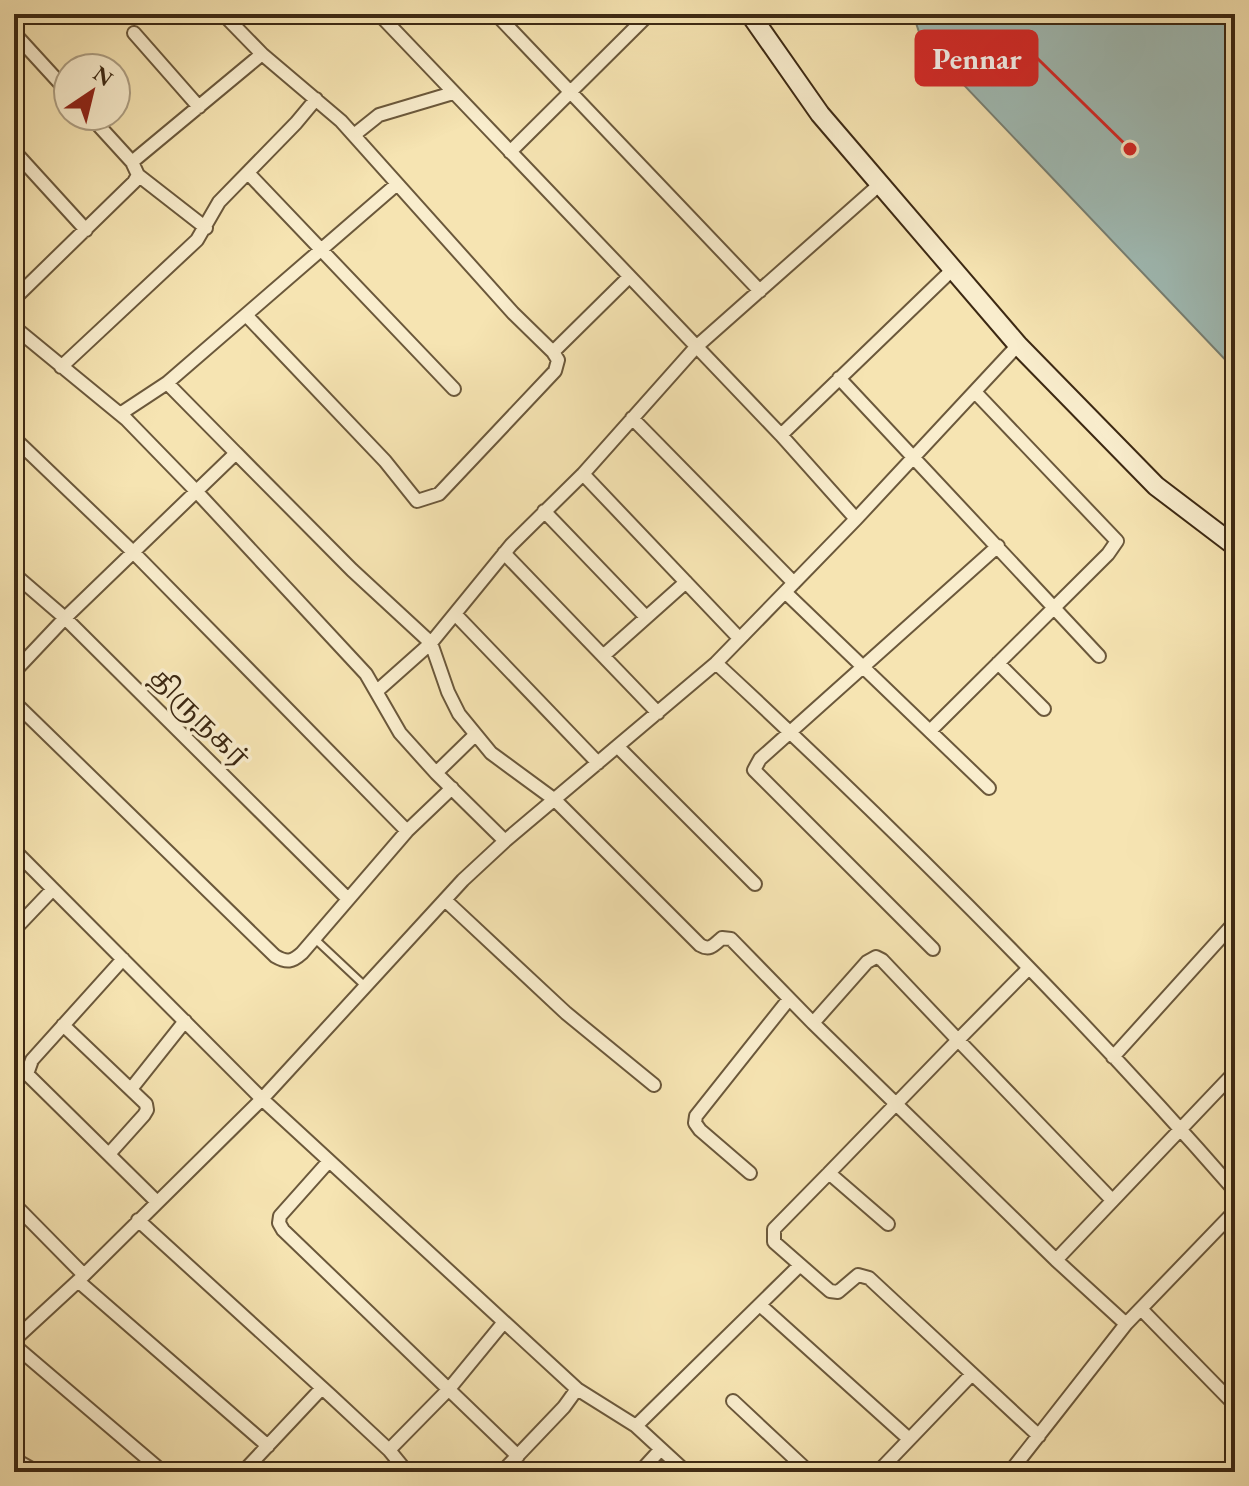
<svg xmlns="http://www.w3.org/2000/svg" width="1249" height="1486" font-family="'EB Garamond','Noto Serif Tamil',serif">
<rect width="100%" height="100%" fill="#f6e4b2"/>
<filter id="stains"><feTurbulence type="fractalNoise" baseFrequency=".0025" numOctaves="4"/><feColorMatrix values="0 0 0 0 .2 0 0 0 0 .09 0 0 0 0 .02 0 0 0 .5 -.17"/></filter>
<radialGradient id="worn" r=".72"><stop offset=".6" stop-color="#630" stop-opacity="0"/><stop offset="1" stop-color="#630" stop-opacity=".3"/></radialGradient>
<path fill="#a0bcb6" stroke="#788175" stroke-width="2" d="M913 14H1235V370L922 41Z"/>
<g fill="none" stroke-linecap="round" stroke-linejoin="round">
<defs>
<path id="service" d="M315 939 365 986"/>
<path id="minor" d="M379 14 781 435 856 519
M496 14 760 291
M14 33 68 92
M134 33 199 107
M262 54 341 121 513 313 553 352
M90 116 132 162
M354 135 379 115 453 93
M14 151 86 230
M510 152 649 14
M248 173 454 389
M138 175 206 228
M14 299 134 182 138 175 132 162 262 54 223 14
M247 316 385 461 417 501 439 494 555 371 558 360 553 352 629 277
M14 327 126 419 197 492 366 674 400 733 436 773
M61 367 197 240 219 202 296 123 316 99
M839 378 1099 656
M167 383 236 453
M120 414 167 383 397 184
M632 418 794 583
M781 435 952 270
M14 438 133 552 407 831
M583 474 739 638
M544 511 646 617
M504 553 658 713
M14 574 65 618 348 899
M785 592 989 788
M456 615 598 763
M603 656 686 582
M716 663C896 830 1073 1005 1235 1191
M998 663 1044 709
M14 672 65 618 236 453 352 570 431 643 448 692 459 714 491 753 555 800 700 945C710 951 714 945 722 938L731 939 813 1023 1056 1260 1126 1324
M377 691 431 643 511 545 583 474 696 347 879 185
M14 702 275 956C287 963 292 962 302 953L407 831 452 788
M930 731 1108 554 1117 541 975 392
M475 735 436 773 505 841
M618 747 755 884
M14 850 262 1099 577 1389 636 1426 686 1472
M445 900 566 1013 654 1085
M14 930 53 889
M933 949 754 770 760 759 998 546
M123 959 32 1060 27 1074 156 1201
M813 1023 867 962 876 957 882 960 958 1040 1029 968
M63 1025 146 1104 147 1110 144 1115 109 1154
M1113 1057 1235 922
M131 1089 185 1021
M329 1161 280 1216 279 1223 283 1230 518 1456
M750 1173 700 1130 695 1123 696 1116 789 999
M829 1173 774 1229V1242L830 1291 838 1292 858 1275 869 1278 1039 1436
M14 1204 84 1275
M138 1220 331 1396 389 1450 407 1472
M888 1224 829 1173 958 1040 1112 1200
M1056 1260 1235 1072
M78 1281 268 1446
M760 1305 909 1439
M1141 1309 1235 1405
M14 1340 78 1281 262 1099 463 880 505 841 716 663 856 519 1018 345
M14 1345 163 1472
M733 1401 809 1472
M636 1426 799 1266
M389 1450 449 1389 504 1322
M14 1468 21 1463 37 1472
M243 1472 322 1388
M502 1472 564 1407 577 1389
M640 1472 661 1449
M878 1472 972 1374
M1010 1472 1126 1324 1235 1211"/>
<path id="secondary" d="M750 14 820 114 1018 345 1156 486 1235 546"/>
</defs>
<use href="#service" stroke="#6b583b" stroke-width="10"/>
<use href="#minor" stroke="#6b583b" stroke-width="16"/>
<use href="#secondary" stroke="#3d2913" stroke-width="22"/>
<use href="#service" stroke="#f9edcd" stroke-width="6"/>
<use href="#minor" stroke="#f9edcd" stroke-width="12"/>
<use href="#secondary" stroke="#f9edcd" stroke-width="18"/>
</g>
<g text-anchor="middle" stroke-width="7" stroke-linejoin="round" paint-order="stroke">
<g font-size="28" fill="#3d2913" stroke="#f9edcd">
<text transform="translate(200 717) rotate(45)" y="10">திருநகர்</text>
</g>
</g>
<path fill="none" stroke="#d62828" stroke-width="3" d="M1130 149L1037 58"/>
<circle fill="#d62828" stroke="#f9edcd" stroke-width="3" cx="1130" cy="149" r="8"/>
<rect fill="#d62828" stroke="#d62828" stroke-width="3" x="916" y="31" width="121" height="54" rx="8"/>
<g font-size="30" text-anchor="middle" font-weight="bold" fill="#fff">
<text x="977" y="69">Pennar</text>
</g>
<rect width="1249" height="1486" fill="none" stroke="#f6e4b2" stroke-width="48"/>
<rect x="16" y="16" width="1217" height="1454" fill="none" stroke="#3d2913" stroke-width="4"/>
<rect x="24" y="24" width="1201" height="1438" fill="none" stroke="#3d2913" stroke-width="2"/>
<g transform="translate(92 92) rotate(35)"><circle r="38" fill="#f9edcd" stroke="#ae9f83" stroke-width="2"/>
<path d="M0-6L14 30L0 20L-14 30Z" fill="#8f2418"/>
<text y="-12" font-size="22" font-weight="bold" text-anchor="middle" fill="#3d2913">N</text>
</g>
<rect width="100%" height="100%" filter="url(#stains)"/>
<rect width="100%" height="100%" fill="url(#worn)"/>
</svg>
